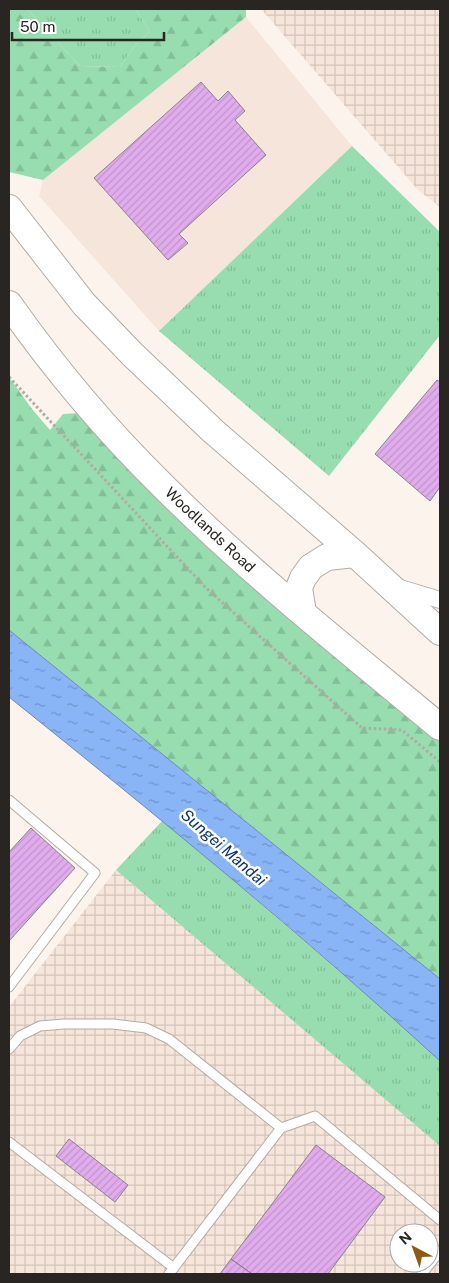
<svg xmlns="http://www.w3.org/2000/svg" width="449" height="1283" font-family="'Public Sans',sans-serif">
<defs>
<pattern id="industrial-grid" width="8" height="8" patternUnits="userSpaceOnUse" patternTransform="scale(1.25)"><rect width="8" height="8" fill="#f6e5da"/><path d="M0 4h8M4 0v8" fill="none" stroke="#d3c4bb"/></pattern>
<pattern id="grass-tufts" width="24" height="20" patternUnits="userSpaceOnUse" patternTransform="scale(1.25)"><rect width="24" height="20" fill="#97ddaf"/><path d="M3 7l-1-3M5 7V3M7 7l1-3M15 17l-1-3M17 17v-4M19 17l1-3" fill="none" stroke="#82be96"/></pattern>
<pattern id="forest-firs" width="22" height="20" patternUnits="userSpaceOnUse" patternTransform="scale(1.25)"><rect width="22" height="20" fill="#97ddaf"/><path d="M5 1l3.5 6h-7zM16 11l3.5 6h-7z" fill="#82be96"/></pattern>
<pattern id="water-ripples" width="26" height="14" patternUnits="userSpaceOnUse" patternTransform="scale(1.25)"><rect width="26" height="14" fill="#89b4f6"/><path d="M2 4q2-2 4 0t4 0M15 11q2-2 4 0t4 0" fill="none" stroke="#7092c7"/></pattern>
<pattern id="building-hatch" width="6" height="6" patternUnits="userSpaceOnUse" patternTransform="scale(1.25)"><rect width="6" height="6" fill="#e1aced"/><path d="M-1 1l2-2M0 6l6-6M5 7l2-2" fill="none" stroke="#c194cb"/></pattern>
</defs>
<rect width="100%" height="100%" fill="#fcf3ec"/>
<path fill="#f6e5da" d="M246 17 352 146 159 331 39 196 43 180Z"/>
<path fill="url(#industrial-grid)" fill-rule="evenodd" d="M261 9H440V207L418 190Z
M116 870 440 1146V1274H9V1007ZM399 1233H429V1263H399Z"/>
<path fill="url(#grass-tufts)" d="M27 9H136L150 32 136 44 120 67 80 66Z
M352 146 440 232V335L329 476 159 331Z
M163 820 386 1011 440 1061V1146L116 870Z"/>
<path fill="url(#forest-firs)" d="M9 9H27L80 66 120 67 136 44 150 32 136 9H246V17L43 180 9 172Z
M9 377 32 409 50 430 63 414 81 413 238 569 440 742V979L9 630Z"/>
<path fill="url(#water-ripples)" stroke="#6c89b7" d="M9 630 440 979V1061C302 934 156 815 9 697Z"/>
<path fill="url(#building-hatch)" stroke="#88828a" d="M201 82 218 101 228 91 245 111 235 120 266 155 179 234 188 243 168 260 94 178Z
M437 380 440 382V487L430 501 375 454Z
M31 828 75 868 9 941V852Z
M69 1139 128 1185 115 1202 56 1156Z
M316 1145 385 1197 328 1274H252L231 1259Z
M231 1259 252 1274H220Z"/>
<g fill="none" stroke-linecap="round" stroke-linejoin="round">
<defs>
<path id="service" d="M9 800 95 873 9 987
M9 1049 20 1036 40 1026 64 1024H113L146 1028 169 1039 281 1128
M9 1142 174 1268
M169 1274 281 1128 315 1116 440 1220
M422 1274 440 1251"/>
<path id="minor" d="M397 587 440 600"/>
<path id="primary" d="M9 208 84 304 132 354 213 431 355 554 440 632
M9 304C54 368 107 431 163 486 250 573 346 649 440 727
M303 613 299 588 303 578 311 567 327 557 355 554"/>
</defs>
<use href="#service" stroke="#b5aba5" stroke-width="11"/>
<use href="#minor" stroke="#b5aba5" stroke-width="18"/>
<use href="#primary" stroke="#b5aba5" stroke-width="28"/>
<path stroke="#b1aaa5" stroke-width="3" stroke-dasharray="2.5 2.5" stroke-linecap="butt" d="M9 377 206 588 362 728 402 730 440 762"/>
<use href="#service" stroke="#fff" stroke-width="9"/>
<use href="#minor" stroke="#fff" stroke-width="16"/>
<use href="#primary" stroke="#fff" stroke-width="26"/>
</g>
<g text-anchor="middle" stroke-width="5" stroke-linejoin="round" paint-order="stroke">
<g font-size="15" fill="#292523" stroke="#fff">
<text transform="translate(210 530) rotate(43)" y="5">Woodlands Road</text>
</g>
<g font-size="16" font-style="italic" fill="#0d346e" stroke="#fff">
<text transform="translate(224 847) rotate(41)" y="6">Sungei Mandai</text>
</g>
</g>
<rect width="449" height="1283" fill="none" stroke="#292523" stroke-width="20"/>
<g transform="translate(414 1248) rotate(319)"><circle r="24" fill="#ffffff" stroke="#a9a8a7"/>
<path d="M0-4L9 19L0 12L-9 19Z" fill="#915a12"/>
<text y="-8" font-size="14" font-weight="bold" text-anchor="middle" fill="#292523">N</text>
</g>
<path d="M12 32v8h152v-8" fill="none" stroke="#292523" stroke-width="2.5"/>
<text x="20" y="32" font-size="15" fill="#292523" stroke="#ffffff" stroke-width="4" paint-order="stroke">50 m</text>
</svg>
